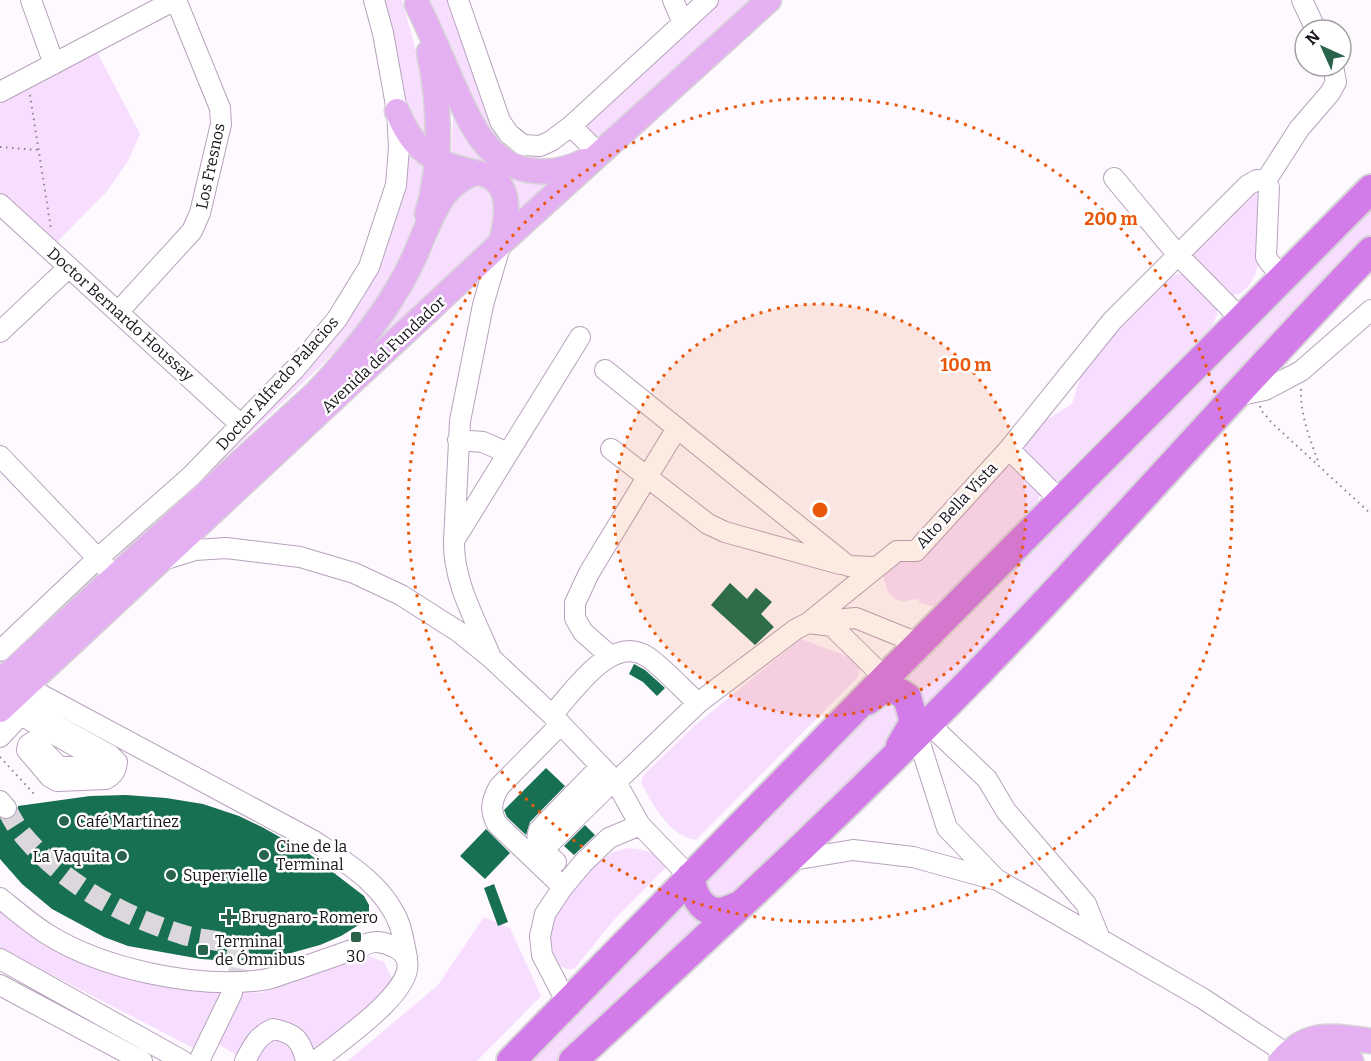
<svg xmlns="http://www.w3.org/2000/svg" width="1371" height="1061" font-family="Bitter,serif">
<rect width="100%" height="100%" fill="#fef9ff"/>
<path fill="#f7defe" d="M380 0H402L420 65 427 102V148L407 125Z
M430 0H452L494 120 541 152 536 168 504 155 460 82Z
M718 0H758L600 145 582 126Z
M97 52 140 134 128 161 107 191 56 243 0 194V101Z
M450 88 475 140 555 176 517 211 451 156 453 117Z
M405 140 425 160C421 191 417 223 404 251 391 281 372 308 353 335L126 552 121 546 342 326Z
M472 181 497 191 493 231 481 245 375 350 351 370 393 319 407 300 434 246 453 197Z
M1255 190 1258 195C1258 216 1262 240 1259 261 1256 277 1244 304 1223 292 1213 286 1200 267 1192 257L1190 252Z
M1371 201V241L927 715 893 679Z
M1178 274 1186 275 1217 305V315L1212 326 1060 479 1054 481 1026 454 1024 445 1035 427 1072 404 1082 372 1102 338 1167 279Z
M1009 466 1020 468 1038 484 1040 495 1035 506 937 605 931 606 920 603 918 599C912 599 908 602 903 601 888 601 883 581 883 570L1000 471Z
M93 571 99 577 0 669V658Z
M801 639 860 661 858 677 696 840C670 837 652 804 641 782L643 776 694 726Z
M887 704C901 709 899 718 900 731L732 895 713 904 701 886 873 710Z
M628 848C645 850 657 851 667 866L614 920 574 969H566L557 964C554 953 550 943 551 932 553 906 589 867 610 854 615 851 622 850 628 848Z
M684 892 715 919 561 1061H521Z
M0 906 170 984 261 993 364 954 384 962 393 981 374 1004 301 1061H248L205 1037 197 1050 0 948Z
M484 917 510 928 541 996 477 1061H348L438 985Z"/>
<path fill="#167051" d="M730 583 747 599 756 588 772 602 761 614 774 627 755 645 711 605Z
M634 664 645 670 665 688 657 696 643 682 629 674Z
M546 768 565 786 530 822 526 835 507 817 504 810Z
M126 795 166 798 203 804 239 816 262 827 308 853 364 896 369 905V912L365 921 341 936 320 945 291 953 261 959 231 961 201 959 128 946 104 937 52 909 22 884 0 859V818L8 820 13 817 17 813 18 806 90 796Z
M585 825 595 835 574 855 564 846Z
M486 829 510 853 485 879 460 856Z
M494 884 508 922 498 926 484 888Z"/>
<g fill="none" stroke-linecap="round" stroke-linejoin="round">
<path stroke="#dcd6dd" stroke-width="20" stroke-dasharray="20 10" stroke-linecap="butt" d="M6 808C11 817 16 827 23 835 64 884 121 915 181 934 198 940 219 939 235 946 246 958 236 978 232 993"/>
<defs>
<path id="minor" d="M31 0 54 64
M458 0 500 121 509 134 523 145 540 146 551 141 571 126 708 0
M673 0 683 23
M1302 0 1316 30
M0 92 175 0
M571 126 599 154
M1114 178 1177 254 1242 320
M1265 182 1299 129 1330 93 1336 82 1333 66
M1265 182 1269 187 1266 257 1270 263 1284 278
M0 204 241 425
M119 311 192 231 200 213 221 124 220 108 176 0
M0 332 69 267
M605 370 848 566 875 567
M1236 396 1265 390 1301 371 1371 310
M458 440 483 442 508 453
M611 449 708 524 725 532 840 564
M1009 449 1061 501
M0 456 106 567
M455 539 580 337
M163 560 195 550 226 548 300 557 354 573 401 595 459 632 491 658 552 715 616 782 640 825 690 877
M820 621 856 618 920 644
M808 623 832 626 894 687
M0 651 97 559 191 476 295 369 337 319 369 267 396 185 399 147 397 111 383 33 374 0
M490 655C475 619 453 581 454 541L460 421 483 305 501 243
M609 655 583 632 575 618V603L589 573 677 428
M38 693 314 841C347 863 386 886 400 926 403 936 405 947 407 958
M21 715 94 757 97 762 90 767H59L37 744 32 742 28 745 27 750 50 777 57 781 106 779C114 774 116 770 117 762L110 755 48 721 33 701
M552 715C573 692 611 634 646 656 661 665 683 690 698 703
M928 723 987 779 1006 811 1086 904 1100 939
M561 724 499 787C492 800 489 810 497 824L563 887
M917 734 947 828 996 879 1202 998 1287 1054
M0 737 29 706
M616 782 698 703 796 629 808 623 897 551H916L1009 449 1112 321 1248 185 1257 180 1265 182
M0 801 6 808
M547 854 549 844 614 780
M787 861 853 850 913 857 993 879
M556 862C546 853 533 845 539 830L601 766
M0 898C15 910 30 923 47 934 103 969 196 989 262 980 272 979 282 974 292 971 312 964 332 957 352 950 360 947 371 941 378 942 388 943 405 950 407 961 415 991 339 1042 316 1061
M0 959 183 1061
M0 985 142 1061
M567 1003 542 955 540 936 545 914 563 887 583 863 609 838 640 825
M199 1061 232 993
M245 1061C253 1046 257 1036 273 1029 295 1033 301 1040 306 1061"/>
<path id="major" d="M417 4C429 29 440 54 451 80 468 117 483 161 528 170 548 174 567 170 585 161
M397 111C407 135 418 151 442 162 455 169 469 171 483 174 514 182 507 220 501 243
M427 214C442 166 440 101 429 52
M0 682 316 393C351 356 386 314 409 268 421 245 429 215 445 194 453 184 462 178 474 173
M0 710 501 243 769 0
M1281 1061C1308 1029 1334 1036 1371 1041
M1300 1061C1317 1053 1335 1051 1351 1061"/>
<path id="highway" d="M867 701C884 688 888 684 907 697L914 722 900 746
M690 877C693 892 699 911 718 912 725 912 735 907 742 904
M511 1061 885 678 1371 189
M573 1061C727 919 881 776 1025 624 1141 501 1253 373 1371 251"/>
</defs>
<use href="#minor" stroke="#b6a2bc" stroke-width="22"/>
<use href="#major" stroke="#d6d4d6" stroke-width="27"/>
<use href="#highway" stroke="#d6d4d6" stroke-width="32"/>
<path stroke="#89838b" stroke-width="2" stroke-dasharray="1.5 4.5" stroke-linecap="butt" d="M30 95 51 229
M0 147 39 150
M1301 389C1300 415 1310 439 1319 464
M1260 406 1261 410 1272 423 1371 514
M0 757 36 796"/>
<use href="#minor" stroke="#fff" stroke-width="20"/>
<use href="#major" stroke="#e5b0f2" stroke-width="24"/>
<use href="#highway" stroke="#d37be9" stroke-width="28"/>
</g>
<circle cx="820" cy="510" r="206" fill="#e8590c" fill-opacity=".12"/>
<g fill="none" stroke="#e8590c" stroke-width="3" stroke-dasharray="3 6">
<circle cx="820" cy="510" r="206"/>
<circle cx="820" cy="510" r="412"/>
</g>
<g fill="#2a634c" stroke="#fff" stroke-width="2">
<circle cx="64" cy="821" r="6"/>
<circle cx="264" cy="855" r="6"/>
<circle cx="122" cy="856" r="6"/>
<circle cx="171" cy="875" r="6"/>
<path d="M226 908h6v6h6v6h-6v6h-6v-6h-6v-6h6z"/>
<rect x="350" y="931" width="12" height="12" rx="3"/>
<rect x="197" y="944" width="12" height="12" rx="3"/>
</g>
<g text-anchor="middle" stroke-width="5" stroke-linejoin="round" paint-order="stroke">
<g font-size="16" fill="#19121b" stroke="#fff">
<text transform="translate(210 166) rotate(-78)" y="6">Los Fresnos</text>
<text transform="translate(121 314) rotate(42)" y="6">Doctor Bernardo Houssay</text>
<text transform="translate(383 354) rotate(-43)" y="6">Avenida del Fundador</text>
<text transform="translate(277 383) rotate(-48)" y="6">Doctor Alfredo Palacios</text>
<text transform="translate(956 505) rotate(-47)" y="6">Alto Bella Vista</text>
</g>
<g font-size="16" fill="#19121b" stroke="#fff" text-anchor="start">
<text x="76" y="827">Café Martínez</text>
<text x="276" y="852">Cine de la<tspan x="276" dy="18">Terminal</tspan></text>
<text x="110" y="862" text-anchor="end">La Vaquita</text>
<text x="183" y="881">Supervielle</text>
<text x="241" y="923">Brugnaro-Romero</text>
<text x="215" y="947">Terminal<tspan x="215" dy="18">de Ómnibus</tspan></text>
<text x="356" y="962" text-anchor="middle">30</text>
</g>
</g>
<circle cx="820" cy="510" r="9" fill="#e8590c" stroke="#fff" stroke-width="3"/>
<g font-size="18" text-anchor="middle" font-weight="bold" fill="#e8590c" stroke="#fff" stroke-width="5" stroke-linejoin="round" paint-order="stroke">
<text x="1111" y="225">200 m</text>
<text x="966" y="371">100 m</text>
</g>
<g transform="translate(1323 48) rotate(315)"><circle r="28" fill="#ffffff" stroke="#a3a0a4" stroke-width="1.5"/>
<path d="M0-4.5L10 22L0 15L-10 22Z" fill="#2a634c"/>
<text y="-9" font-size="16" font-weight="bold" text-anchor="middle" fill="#19121b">N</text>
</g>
</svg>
